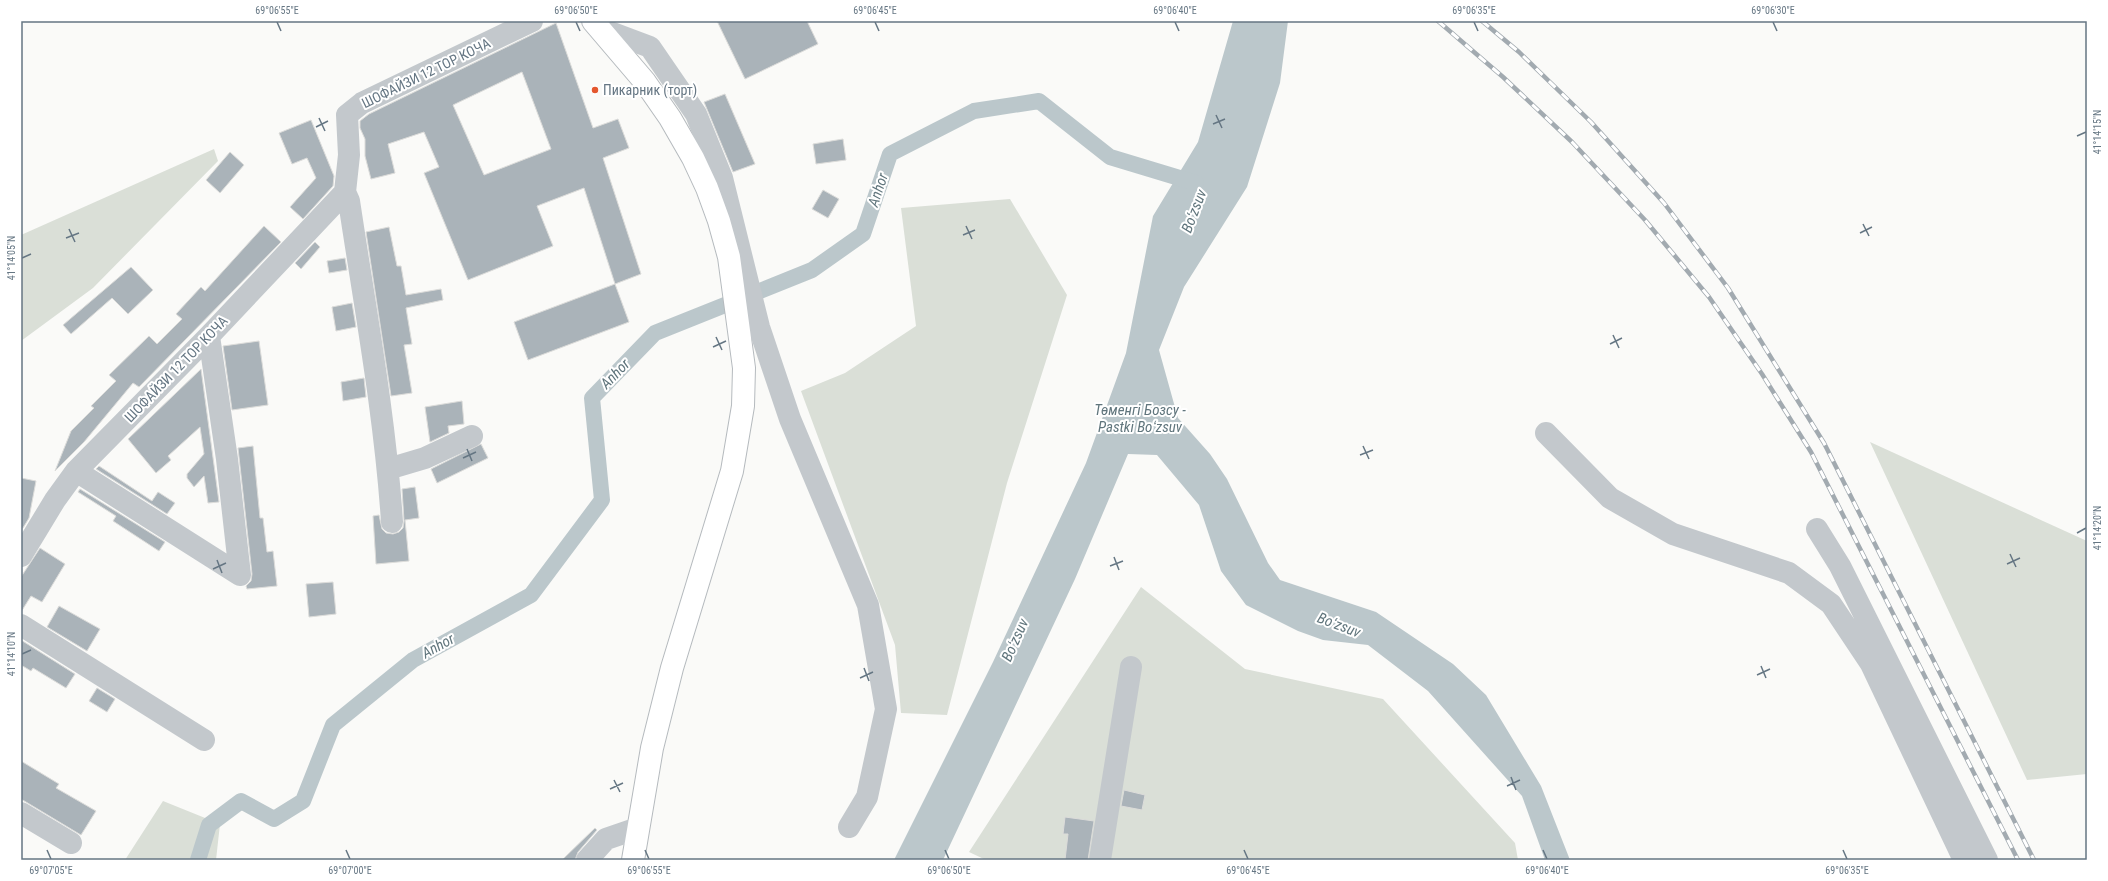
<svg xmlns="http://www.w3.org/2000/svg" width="2108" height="881" font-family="'Roboto Condensed',sans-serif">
<rect width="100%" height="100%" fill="#fafaf8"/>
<path fill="#dadfd7" d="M214 149 218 161 93 288 21 341V235Z
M1010 199 1067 295 1007 483 947 715 901 713 895 645 801 391 845 373 916 326 901 208Z
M1870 442 2087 541V774L2027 780Z
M1141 587 1245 669 1383 699 1515 843 1518 860H986L969 852Z
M163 801 220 824 216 860H125Z"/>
<path fill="#bbc7cb" d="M1233 21H1288L1280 83 1247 187 1184 287 1159 350 1178 418 1210 454 1227 479 1268 563 1280 580 1376 612 1453 664 1486 695 1541 786 1570 860H1545L1522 796 1428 691 1368 645 1323 640 1298 631 1246 605 1221 571 1199 505 1157 455 1128 454 1075 579 943 860H894L993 662 1086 463 1126 353 1153 216 1198 142Z"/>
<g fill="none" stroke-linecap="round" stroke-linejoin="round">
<path stroke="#bbc7cb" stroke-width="16" d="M198 860 209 825 241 801 274 819 303 801 333 725 413 660 531 595 602 500 592 398 655 333 812 270 863 234 890 154 974 111 1039 101 1110 157 1196 183"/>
</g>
<path fill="#aab3b9" stroke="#dcdcda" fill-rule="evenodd" d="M717 21H807L818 44 745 79Z
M556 23 593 128 618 119 629 148 603 158 641 274 615 284 584 188 537 206 553 246 468 280 424 173 439 167 424 132 388 144 395 173 371 179 365 156V139L360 128V121L369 114ZM522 72 551 149 484 175 453 105Z
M725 94 755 164 733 172 704 102Z
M311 120 334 176 333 186 303 219 290 207 316 178 307 158 292 164 279 133Z
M843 139 846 160 816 164 813 144Z
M230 152 244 165 220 193 206 180Z
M823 190 839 199 828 218 812 209Z
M264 226 281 242 139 387 133 383 84 442 55 471 71 431 94 408 91 406 116 381 109 375 149 336 157 344 182 319 176 314 201 287 205 291Z
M389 227 397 266H401L406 295 441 289 443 300 406 308 412 344 404 345 412 393 391 396 366 232Z
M315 242 320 247 301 269 295 263Z
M345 258 347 270 329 273 327 261Z
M131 267 153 290 128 314 112 298 71 334 63 325Z
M615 284 629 322 528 360 514 322Z
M352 303 356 327 336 331 332 307Z
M259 341 268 405 232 410 223 346Z
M201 369 219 502 208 503 204 476 194 487 187 478V474L204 454 200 427 168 456 171 460 156 473 128 439Z
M364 378 366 397 343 401 341 382Z
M462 401 464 424 448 426 449 433 430 442 425 407Z
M481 444 488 458 437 483 431 469Z
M253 446 260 518H263L267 552 273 551 277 586 247 589 246 586 251 581 252 574 238 448Z
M99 466 152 501 158 492 175 503 167 514 96 469Z
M21 478 36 481 29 518 23 528H21Z
M415 487 419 518 405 520 409 561 376 564 373 516 379 515 382 529 386 533 393 534 399 532 403 528 404 521 402 489Z
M80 489 165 542 159 551 113 521 116 516 78 492Z
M40 548 65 564 42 602 31 596 21 612V577Z
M333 582 336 614 309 617 306 584Z
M59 606 100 629 87 651 47 627Z
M21 640 75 674 66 688 33 668 31 671 21 665Z
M97 688 115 699 107 712 89 701Z
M21 761 59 784 56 788 96 811 81 835 21 799Z
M1124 790 1145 795 1142 810 1121 806Z
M1065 817 1094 821 1088 860H1065L1068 834H1063Z
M595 828 597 830 578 852 575 860H562Z"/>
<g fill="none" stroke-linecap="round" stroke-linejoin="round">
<defs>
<path id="major" d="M593 21 645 82 670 118 693 158 707 188 719 221 729 257 744 368 743 406 732 471 672 668 652 748 633 860"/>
</defs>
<use href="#major" stroke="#b5babe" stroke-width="24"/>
<path stroke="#c3c8cc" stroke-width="22" d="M602 29 650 47 696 114 722 178 759 327 790 419 868 605 886 709 867 797 849 827
M345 192 349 201C365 308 385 415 392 522
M1546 433 1610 498 1673 534 1789 573 1831 604 1871 664 1964 860
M388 469 425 458 472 436
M76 471 240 575 227 459 209 336
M1817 529 1840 566 1987 860
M21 556 55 500 76 471 209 336 345 192 349 155 347 115 362 103 532 21
M21 625 204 740
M21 813 71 843
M587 860 606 839 638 828
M1100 860 1131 667"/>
<use href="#major" stroke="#fff" stroke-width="22"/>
<defs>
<path id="rail" d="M1438 21 1503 77 1572 142 1645 220 1709 297 1762 374 1811 452 2018 860
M1482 21 1519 52 1591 122 1664 203 1728 288 1824 443 2034 860"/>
</defs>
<use href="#rail" stroke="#a2aab0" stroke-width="4.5"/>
<use href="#rail" stroke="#fff" stroke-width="3" stroke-dasharray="9" stroke-linecap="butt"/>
</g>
<path fill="none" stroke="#657683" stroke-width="1.5" d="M277 22 281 31M576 22 580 31M875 22 879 31M1175 22 1179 31M1474 22 1478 31M1773 22 1777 31M1216 115 1222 128M319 118 325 131M1213 124 1225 119M316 127 328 121M2077 136 2086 132M1863 224 1869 236M966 226 972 239M69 229 75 242M1860 233 1872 227M963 235 975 230M66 238 79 233M22 258 31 254M1613 335 1619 348M716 337 722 350M1610 344 1622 338M713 347 726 341M1363 446 1369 459M467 449 472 461M1360 455 1373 450M463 458 476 452M2077 533 2086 528M2010 554 2016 567M1114 557 1119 570M217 560 222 573M2007 564 2020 558M1110 566 1123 561M213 569 226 563M22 654 31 650M1761 666 1766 678M864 668 869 681M1757 675 1770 669M860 678 873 672M1511 777 1516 790M614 780 620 792M1507 786 1520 780M610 789 623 783M47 850 51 859M346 850 350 859M645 850 649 859M945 850 949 859M1244 850 1248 859M1543 850 1547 859M1843 850 1847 859"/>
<circle fill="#e4572e" stroke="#fff" stroke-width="1.5" cx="595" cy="90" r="4"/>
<g text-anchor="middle" stroke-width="4" stroke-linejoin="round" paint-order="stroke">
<g font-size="14" fill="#657683" stroke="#fff">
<text transform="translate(426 73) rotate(-26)" y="5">ШОФАЙЗИ 12 ТОР КОЧА</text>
<text transform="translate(176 369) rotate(-46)" y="5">ШОФАЙЗИ 12 ТОР КОЧА</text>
</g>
<g font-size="14" fill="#657683" stroke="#fff" text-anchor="start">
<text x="603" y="95">Пикарник (торт)</text>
</g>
<g font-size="15" font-style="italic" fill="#60757c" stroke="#fff">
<text transform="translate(878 190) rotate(-72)" y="5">Anhor</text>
<text transform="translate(1194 211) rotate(-69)" y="5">Boʻzsuv</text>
<text transform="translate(615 374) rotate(-46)" y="5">Anhor</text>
<text x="1140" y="415">Төменгі Бозсу -<tspan x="1140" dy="17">Pastki Boʻzsuv</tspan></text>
<text transform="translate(1339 625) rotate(21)" y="5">Boʻzsuv</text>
<text transform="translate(1015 640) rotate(-66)" y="5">Boʻzsuv</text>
<text transform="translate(438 646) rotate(-29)" y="5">Anhor</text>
</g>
</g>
<rect width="2108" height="881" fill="none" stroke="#ffffff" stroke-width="44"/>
<rect x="22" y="22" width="2064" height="837" fill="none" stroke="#657683" stroke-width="1.5"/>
<g font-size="10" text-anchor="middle" fill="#657683">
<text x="277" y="14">69°06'55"E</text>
<text x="576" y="14">69°06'50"E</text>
<text x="875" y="14">69°06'45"E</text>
<text x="1175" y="14">69°06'40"E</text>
<text x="1474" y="14">69°06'35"E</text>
<text x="1773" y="14">69°06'30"E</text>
<text transform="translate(2097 132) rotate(-90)" y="4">41°14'15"N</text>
<text transform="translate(11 258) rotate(-90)" y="4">41°14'05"N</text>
<text transform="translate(2097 528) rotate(-90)" y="4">41°14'20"N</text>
<text transform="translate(11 654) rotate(-90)" y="4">41°14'10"N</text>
<text x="51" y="874">69°07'05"E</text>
<text x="350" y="874">69°07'00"E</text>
<text x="649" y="874">69°06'55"E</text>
<text x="949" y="874">69°06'50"E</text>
<text x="1248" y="874">69°06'45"E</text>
<text x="1547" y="874">69°06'40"E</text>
<text x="1847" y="874">69°06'35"E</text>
</g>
</svg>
